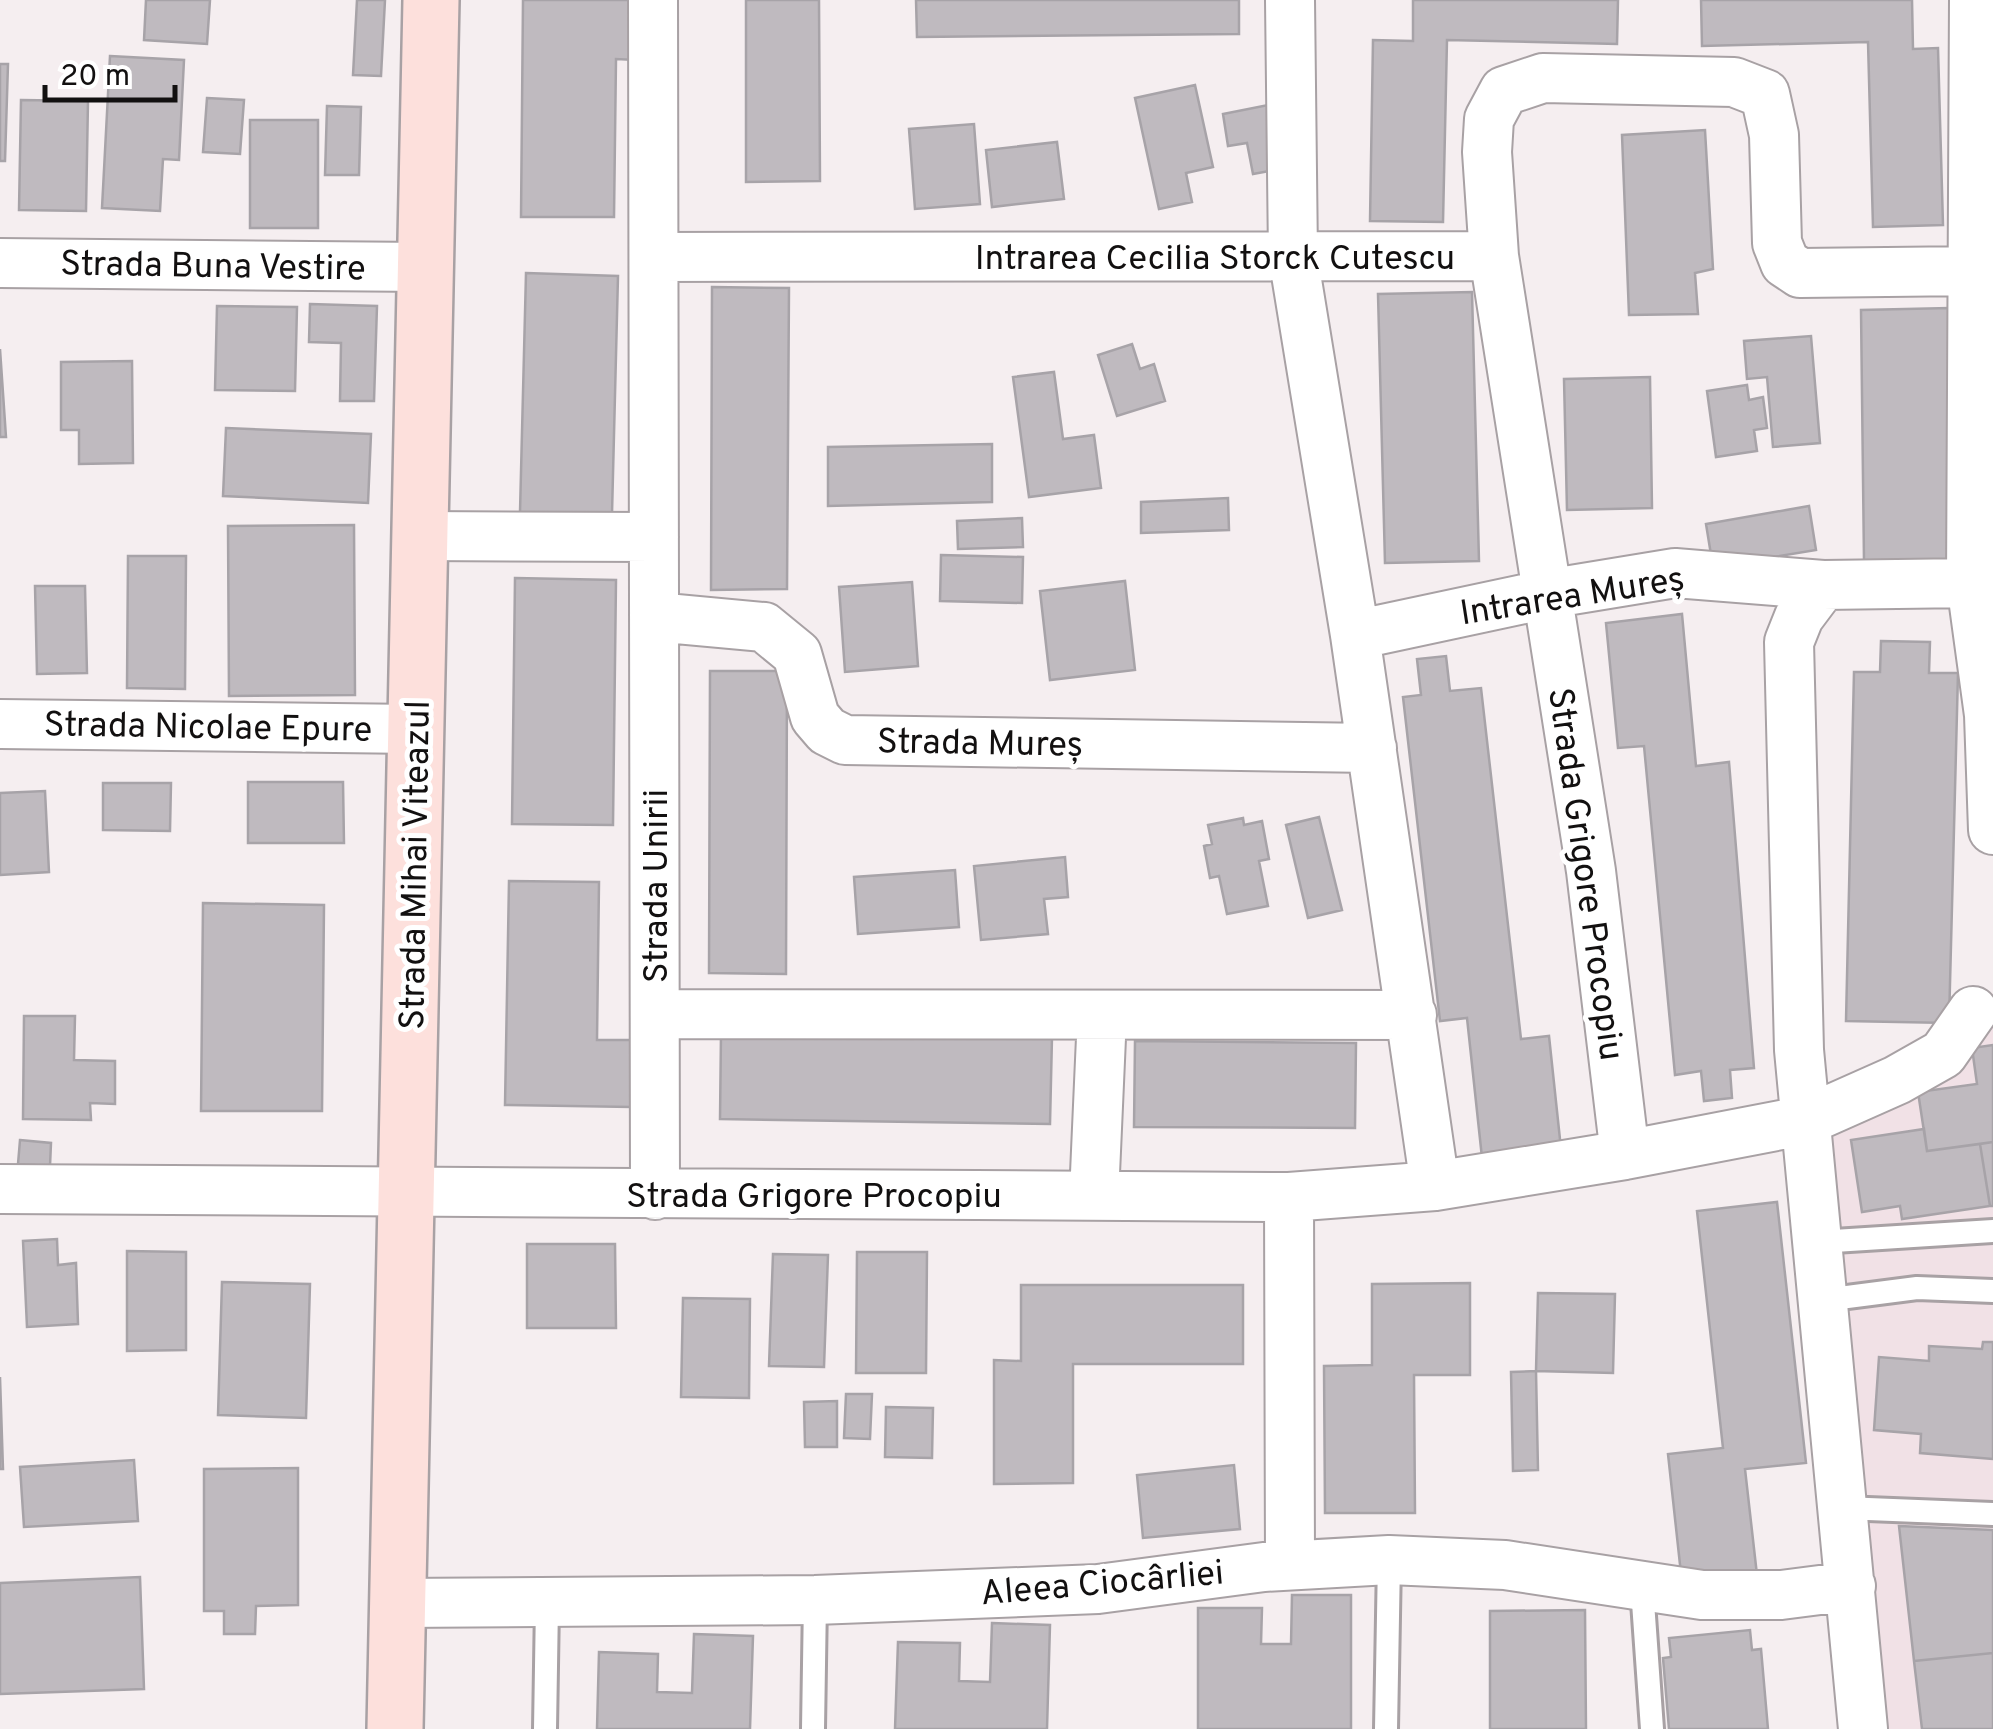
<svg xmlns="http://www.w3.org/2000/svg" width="1993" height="1729" font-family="Overpass,sans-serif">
<rect width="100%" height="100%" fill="#f5eef0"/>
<path fill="#f1e1e6" d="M1993 1015V1729H1882L1826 1130Z"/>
<path fill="#bfbabf" stroke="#a7a3a8" stroke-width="2.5" d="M146 0H210L207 44 144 40Z
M357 0H385L381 76 353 75Z
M523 0H636L635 60 616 59 614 217H521Z
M746 0H819L820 181 746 182Z
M916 0H1239V34L917 37Z
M1413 0H1618L1617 44 1447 40 1443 222 1370 221 1373 40 1413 41Z
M1701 0H1912L1913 49 1938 48 1943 225 1873 227 1868 42 1702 46Z
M110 56 184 60 179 160 163 159 160 211 102 208Z
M0 64H8L5 161H0Z
M1195 85 1213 167 1186 173 1192 202 1159 209 1135 98Z
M207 98 244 100 240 154 203 152Z
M21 100 88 101 86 211 19 210Z
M1273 104 1285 168 1253 174 1247 143 1228 146 1223 114Z
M327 106 361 107 359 175H325Z
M250 120H318V228H250Z
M974 124 980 204 915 209 909 129Z
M1705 130 1713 269 1695 273 1698 314 1629 315 1622 135Z
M1057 142 1064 199 992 207 986 150Z
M526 273 618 276 612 514 520 512Z
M712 287 789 288 787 589 711 590Z
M1472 292 1479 561 1385 563 1378 294Z
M310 304 377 306 374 401H340L341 343 309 342Z
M217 306 297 307 295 391 215 390Z
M1949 308 1955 559 1864 561 1861 310Z
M1811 336 1820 443 1773 447 1767 377 1747 379 1744 341Z
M1132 344 1140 369 1154 364 1165 401 1117 416 1098 355Z
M0 349 6 437H0Z
M132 361 133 463 79 464V430H61V362Z
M1054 372 1063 439 1094 435 1101 488 1029 497 1013 377Z
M1650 377 1652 508 1567 510 1564 379Z
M1747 385 1749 400 1763 397 1767 428 1754 430 1757 451 1716 457 1707 391Z
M226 428 371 434 368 503 223 496Z
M992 444V502L828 506V447Z
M1228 498 1229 530 1141 533V502Z
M1809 506 1816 550 1713 567 1706 524Z
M1022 518 1023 547 958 549 957 521Z
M354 525 355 695 229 696 228 526Z
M941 555 1023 557 1022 603 940 601Z
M128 556H186L185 689 127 688Z
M515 578 616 580 613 825 512 824Z
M1125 581 1135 670 1050 680 1040 591Z
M912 582 918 666 845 672 839 587Z
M35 586H85L87 673 37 674Z
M1682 614 1696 766 1729 762 1754 1068 1730 1070 1732 1098 1704 1101 1701 1071 1675 1075 1644 746 1618 748 1606 623Z
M1881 641 1930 642 1929 673H1958L1949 1023 1846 1021 1854 672H1880Z
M1446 656 1450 691 1481 688 1521 1039 1549 1036 1562 1158 1483 1167 1467 1018 1440 1021 1403 697 1421 695 1417 659Z
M710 671H787L786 974 709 973Z
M248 782H343L344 843H248Z
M103 783H171L170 831 103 830Z
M45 791 49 872 0 875V793Z
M1319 817 1342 910 1308 918 1286 825Z
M1243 818 1244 825 1262 821 1269 859 1259 861 1268 906 1227 914 1219 876 1210 878 1204 846 1212 844 1208 825Z
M1065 857 1068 897 1044 899 1048 934 981 940 974 866Z
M955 870 959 927 858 934 854 877Z
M509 881 599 882 597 1040H632L631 1107 505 1105Z
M203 903 324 905 322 1111H201Z
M24 1016H75L74 1060 115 1061V1104L90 1103 91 1120 23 1119Z
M721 1033 1052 1037 1050 1124 720 1119Z
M1135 1041 1356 1043 1355 1128 1134 1127Z
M1993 1045V1142L1927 1151 1918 1092 1977 1084 1972 1048Z
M1924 1129 1927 1151 1980 1144 1990 1206 1902 1219 1900 1206 1862 1212 1851 1140Z
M20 1140 51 1143 50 1166 18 1164Z
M1993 1142V1206H1990L1980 1144Z
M1777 1202 1806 1463 1745 1469 1757 1575 1682 1583 1668 1454 1723 1448 1697 1211Z
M57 1239 58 1265 76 1263 78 1324 27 1327 23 1241Z
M527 1244H615L616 1328H527Z
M127 1251 186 1252V1350L127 1351Z
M857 1252H927L926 1373H856Z
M773 1254 828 1255 824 1367 769 1366Z
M222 1282 310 1284 306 1418 218 1415Z
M1470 1283V1375H1414L1415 1513H1325L1324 1366 1372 1365V1284Z
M1021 1285H1243V1364H1073V1483L994 1484V1360L1021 1361Z
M1538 1293 1615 1294 1613 1373 1536 1371Z
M683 1298 750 1299 749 1398 681 1397Z
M1983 1342H1993V1459L1920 1453 1921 1434 1874 1430 1879 1357 1929 1361V1346L1982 1349Z
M1536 1371 1538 1470 1513 1471 1511 1372Z
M0 1377 3 1469H0Z
M846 1394H872L870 1439 844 1438Z
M837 1401V1447H805L804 1402Z
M886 1407 933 1408 932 1458 885 1457Z
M134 1460 138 1521 24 1527 20 1467Z
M1234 1465 1240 1529 1143 1538 1137 1475Z
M298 1468V1605L256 1606 255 1634H224V1611H204V1469Z
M1899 1526 1993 1530V1653L1914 1661Z
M140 1577 144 1689 0 1694V1583Z
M1292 1595H1351V1729H1198V1608H1262L1261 1644H1291Z
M1585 1610 1586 1729H1490V1611Z
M992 1623 1050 1625 1047 1729H895L898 1642 960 1643 959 1681 990 1682Z
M1750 1630 1752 1650 1761 1649 1768 1729H1669L1663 1658 1671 1657 1669 1638Z
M694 1634 753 1636 750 1729H597L599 1652 658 1654 657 1692 692 1693Z
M1993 1653V1729H1922L1914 1661Z"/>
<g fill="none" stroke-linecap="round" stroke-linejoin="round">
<defs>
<path id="lane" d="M1818 1242 1993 1231
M1824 1300 1917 1288 1993 1291
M1843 1508 1993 1514
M1642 1588 1652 1729
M545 1729 547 1604
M813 1729 815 1600
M1386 1729 1389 1560"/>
<path id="street" d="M653 0 655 1195
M1290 0 1293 256 1355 635 1435 1186
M1974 0 1971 583 1989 715 1993 830
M1494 256 1487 152 1489 119 1504 91 1543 78 1734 82 1765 94 1774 135 1777 243 1785 263 1800 273 1973 271
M654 257 1494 256 1591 871 1625 1155
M0 263 425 267
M420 536 654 537
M1823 585 1799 617 1789 642 1799 1050 1863 1729
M655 617 764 627 797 654 815 717 827 731 845 740 1372 748
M1355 635 1547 594 1675 573 1823 585 1971 583
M0 724 416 729
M655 1014 1412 1015
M0 1189 1289 1197 1435 1186 1625 1155 1807 1120 1897 1080 1943 1054 1973 1011
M1094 1196 1102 1015
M1289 1197 1290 1565
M398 1603 815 1600 1098 1589 1264 1567 1389 1560 1505 1565 1702 1595H1781L1851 1586"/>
<path id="secondary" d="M395 1729 431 0"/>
</defs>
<use href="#lane" stroke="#a8a1a4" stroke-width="28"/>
<use href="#street" stroke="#a8a1a4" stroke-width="52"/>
<use href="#secondary" stroke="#a8a1a4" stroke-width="60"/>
<use href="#lane" stroke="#fff" stroke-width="22"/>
<use href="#street" stroke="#fff" stroke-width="48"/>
<use href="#secondary" stroke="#fde0dc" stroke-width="55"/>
</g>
<g text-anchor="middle" stroke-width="10" stroke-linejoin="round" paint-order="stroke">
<g font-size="35" fill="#121010" stroke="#fff">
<text x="1215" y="269">Intrarea Cecilia Storck Cutescu</text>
<text transform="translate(213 265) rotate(1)" y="12">Strada Buna Vestire</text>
<text transform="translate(1572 595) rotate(-9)" y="12">Intrarea Mureș</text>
<text transform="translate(208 726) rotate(1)" y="12">Strada Nicolae Epure</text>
<text transform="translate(980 742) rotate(1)" y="12">Strada Mureș</text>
<text transform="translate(414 865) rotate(-89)" y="12">Strada Mihai Viteazul</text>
<text transform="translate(1587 874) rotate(82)" y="12">Strada Grigore Procopiu</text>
<text transform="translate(655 886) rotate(-90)" y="12">Strada Unirii</text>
<text x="814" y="1207">Strada Grigore Procopiu</text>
<text transform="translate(1102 1582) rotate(-5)" y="12">Aleea Ciocârliei</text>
</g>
</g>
<path d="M45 85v15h130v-15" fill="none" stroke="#121010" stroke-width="5"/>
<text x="60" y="85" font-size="30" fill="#121010" stroke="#ffffff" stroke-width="8" paint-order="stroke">20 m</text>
</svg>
